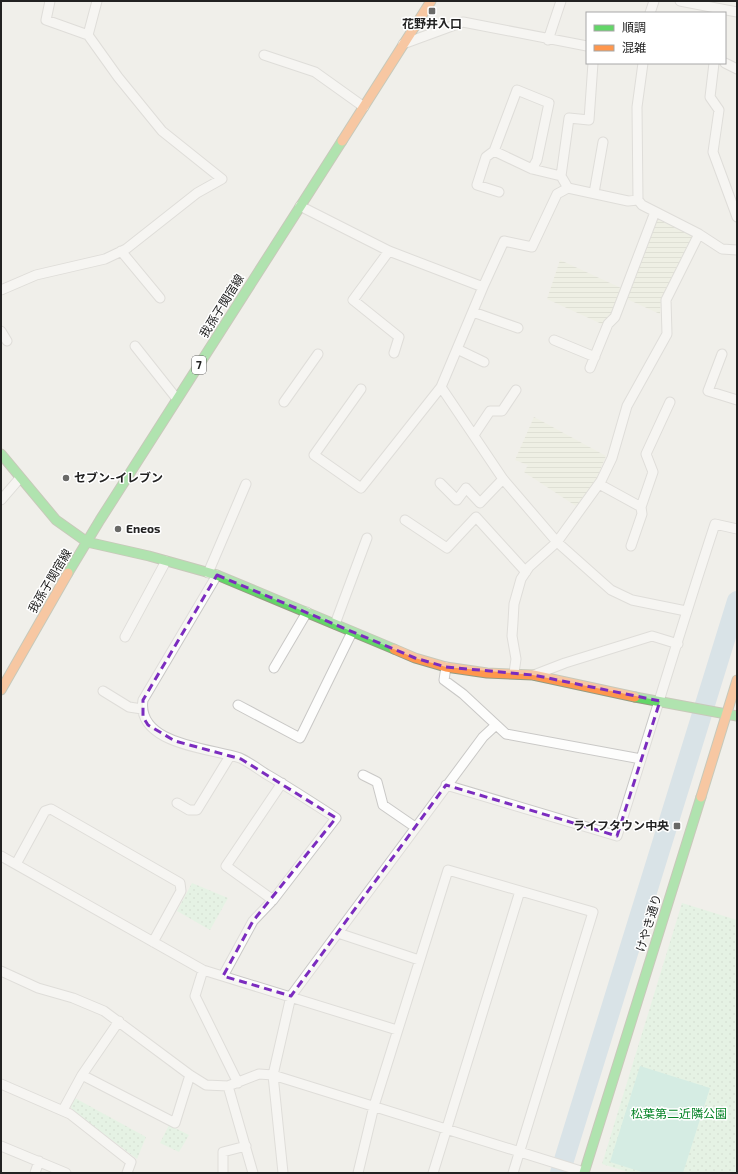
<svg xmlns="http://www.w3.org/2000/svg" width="738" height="1174" font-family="'Exo 2','Noto Sans JP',sans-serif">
<defs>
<pattern id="farmland-rules" width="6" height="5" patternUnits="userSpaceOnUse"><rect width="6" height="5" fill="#ecf0dd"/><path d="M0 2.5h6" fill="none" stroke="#cacebd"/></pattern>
<pattern id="park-dots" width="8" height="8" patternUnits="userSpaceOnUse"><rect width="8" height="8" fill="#d8f7de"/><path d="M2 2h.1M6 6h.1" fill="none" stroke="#b9d3be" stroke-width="1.8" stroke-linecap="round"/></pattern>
</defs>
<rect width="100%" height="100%" fill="#f0efea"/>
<path fill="url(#farmland-rules)" d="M657 219 694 236 661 299 660 314 627 299Z
M560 260 621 288 611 316 606 319 604 325 547 299Z
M534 417 606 456 595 482 576 506 524 472 528 465 515 460Z"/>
<path fill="url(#park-dots)" d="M192 883 228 898 210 930 177 911Z
M682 903 737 920V1173H631L602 1164Z
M75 1098 146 1137 137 1159 72 1110 71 1106Z
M169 1125 189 1135 179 1152 160 1143Z"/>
<path fill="#b4e9dc" d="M640 1066 710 1088 683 1173H645L610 1162Z"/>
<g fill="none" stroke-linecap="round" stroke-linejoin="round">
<path stroke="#bdd4e4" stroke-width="20" d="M560 1173 737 601"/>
<defs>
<path id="street" d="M50 1 46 20 88 35
M680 1 737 12
M650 13 654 1
M548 40 561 1
M403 44 463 22 587 46
M264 55 315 72 364 107
M643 63 637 107 638 200 642 205 699 234 722 249 737 250
M714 63 710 97 719 110 713 152 737 217
M725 63 737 69
M494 151 486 157 477 185 499 192
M532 169 537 160 549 103 517 90 494 151 532 169 561 176
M568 188 561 176 569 118 589 120 593 63
M594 193 603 142
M300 206 389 251 483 287 441 387 361 488 314 455 361 389
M121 251 160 298
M389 251 353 300 399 337 394 353
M483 287 504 241 532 247 557 194 568 188 628 201 638 200
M1 290 36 275 105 259 126 249 197 193 222 179 162 131 118 77 88 35 97 1
M473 312 518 328
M1 331 7 341
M554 340 595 357
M135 346 177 399
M457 349 484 362
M722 354 708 391 737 400
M590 368 608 324 615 317 655 212
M441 387 503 479 557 542 611 590 632 600 686 611
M284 402 318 354
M474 435 490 411H502L516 390
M440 483 457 500 466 488 480 503 503 479
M599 484 641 507 653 472 646 454 670 402
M1 500 20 478
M405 520 447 548 476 517 526 572
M631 546 642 514 641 507
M208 573 246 484
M217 575 143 700C136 745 211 748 240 758 249 762 258 769 266 774 290 788 313 803 336 818L273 900 253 921 223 976
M335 624 367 538
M125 637 166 561
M446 667 444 680 463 694 506 734 641 759
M274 668 307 612
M514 673 516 659 512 636 513 622 514 604 521 579 529 567 557 542 601 481 612 458 627 406 667 334 666 300 699 234
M534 675 565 663 652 636 678 644
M103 691 129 707 142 709
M238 705 300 738 352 632
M363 775 377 782 383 805 415 827
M446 785 617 836C650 732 681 627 715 524L737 529
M177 803 189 810H197L230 756
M1 856 203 970 397 1030
M16 864 45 811 51 809 180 883 181 891 153 942
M273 900 226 866 282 783
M338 933 419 960
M203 970 195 996 238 1083
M1 971 38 988 73 998 104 1011 190 1075 206 1085 228 1086 259 1074 273 1075 584 1172
M82 1075 175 1123 190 1075
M1 1084 70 1114 131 1162 127 1173
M228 1086 253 1173
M63 1110 82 1075 119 1021
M1 1146 66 1173
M35 1173 39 1161
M223 1173V1152L246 1146
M283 1173 273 1075 291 996 483 737 496 725
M358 1173 374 1106 448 870 593 912 513 1173
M433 1173 520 891"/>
<path id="fast" d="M1 454 56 520 87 542 149 556 217 575 394 649
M68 573 100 520 342 141
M635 697 737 716
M584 1173 701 797"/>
<path id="slow" d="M342 141 431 1
M394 649 415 658 446 667 487 673 533 675 635 697
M1 690 68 573
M701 797 737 680"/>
</defs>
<use href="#street" stroke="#c9c8c6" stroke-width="11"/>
<use href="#fast" stroke="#959b80" stroke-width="11"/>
<use href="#slow" stroke="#959b80" stroke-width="11"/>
<use href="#street" stroke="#fdfdfc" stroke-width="9"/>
<use href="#fast" stroke="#63d668" stroke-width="9"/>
<use href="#slow" stroke="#ff974d" stroke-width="9"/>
</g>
<path d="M0 0H738V1174H0ZM217 575 415 658 446 667 533 675 660 701 617 836 446 785 291 996 223 976 253 921 336 818 241 759 175 741 148 725 143 717V700Z" fill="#f0efea" fill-opacity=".55" fill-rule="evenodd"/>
<path fill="none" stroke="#7b2cbf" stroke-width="3" stroke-dasharray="8 5" stroke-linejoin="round" d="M217 575 415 658 446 667 533 675 660 701 617 836 446 785 291 996 223 976 253 921 336 818 241 759 175 741 148 725 143 717V700Z"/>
<g fill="#6a6a68" stroke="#fff" stroke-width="1.5">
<rect x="428" y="7" width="8" height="8" rx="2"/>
<circle cx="66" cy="478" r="4"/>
<circle cx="118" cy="529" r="4"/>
<rect x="673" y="822" width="8" height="8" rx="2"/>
</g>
<g text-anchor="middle" stroke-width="3" stroke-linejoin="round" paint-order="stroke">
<rect fill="#fff" stroke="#646464" stroke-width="1" x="192" y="356" width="14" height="18" rx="3"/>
<g font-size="11" font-weight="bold" fill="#222">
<text x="199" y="369">7</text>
</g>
<g font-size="12" font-weight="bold" fill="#222" stroke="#fff" text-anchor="start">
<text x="432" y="28" text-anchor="middle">花野井入口</text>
<text x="74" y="482">セブン-イレブン</text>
<text x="126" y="533">Eneos</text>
<text x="669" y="830" text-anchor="end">ライフタウン中央</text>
</g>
<g font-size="12" fill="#222" stroke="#fff">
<text transform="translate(222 306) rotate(-58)" y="4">我孫子関宿線</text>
<text transform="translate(50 581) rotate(-59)" y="4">我孫子関宿線</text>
<text transform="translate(649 923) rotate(-73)" y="4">けやき通り</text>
</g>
<g font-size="12" fill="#078428" stroke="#fff">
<text x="679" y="1118">松葉第二近隣公園</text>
</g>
</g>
<rect width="738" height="1174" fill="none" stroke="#222222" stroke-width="4"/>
<rect x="586" y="12" width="140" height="52" fill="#ffffff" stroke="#a7a7a7"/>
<rect x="594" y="25" width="20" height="6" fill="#63d668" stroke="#a7a7a7"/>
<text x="622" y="32" font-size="12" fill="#222222">順調</text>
<rect x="594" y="45" width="20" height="6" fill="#ff974d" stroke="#a7a7a7"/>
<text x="622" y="52" font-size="12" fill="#222222">混雑</text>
</svg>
